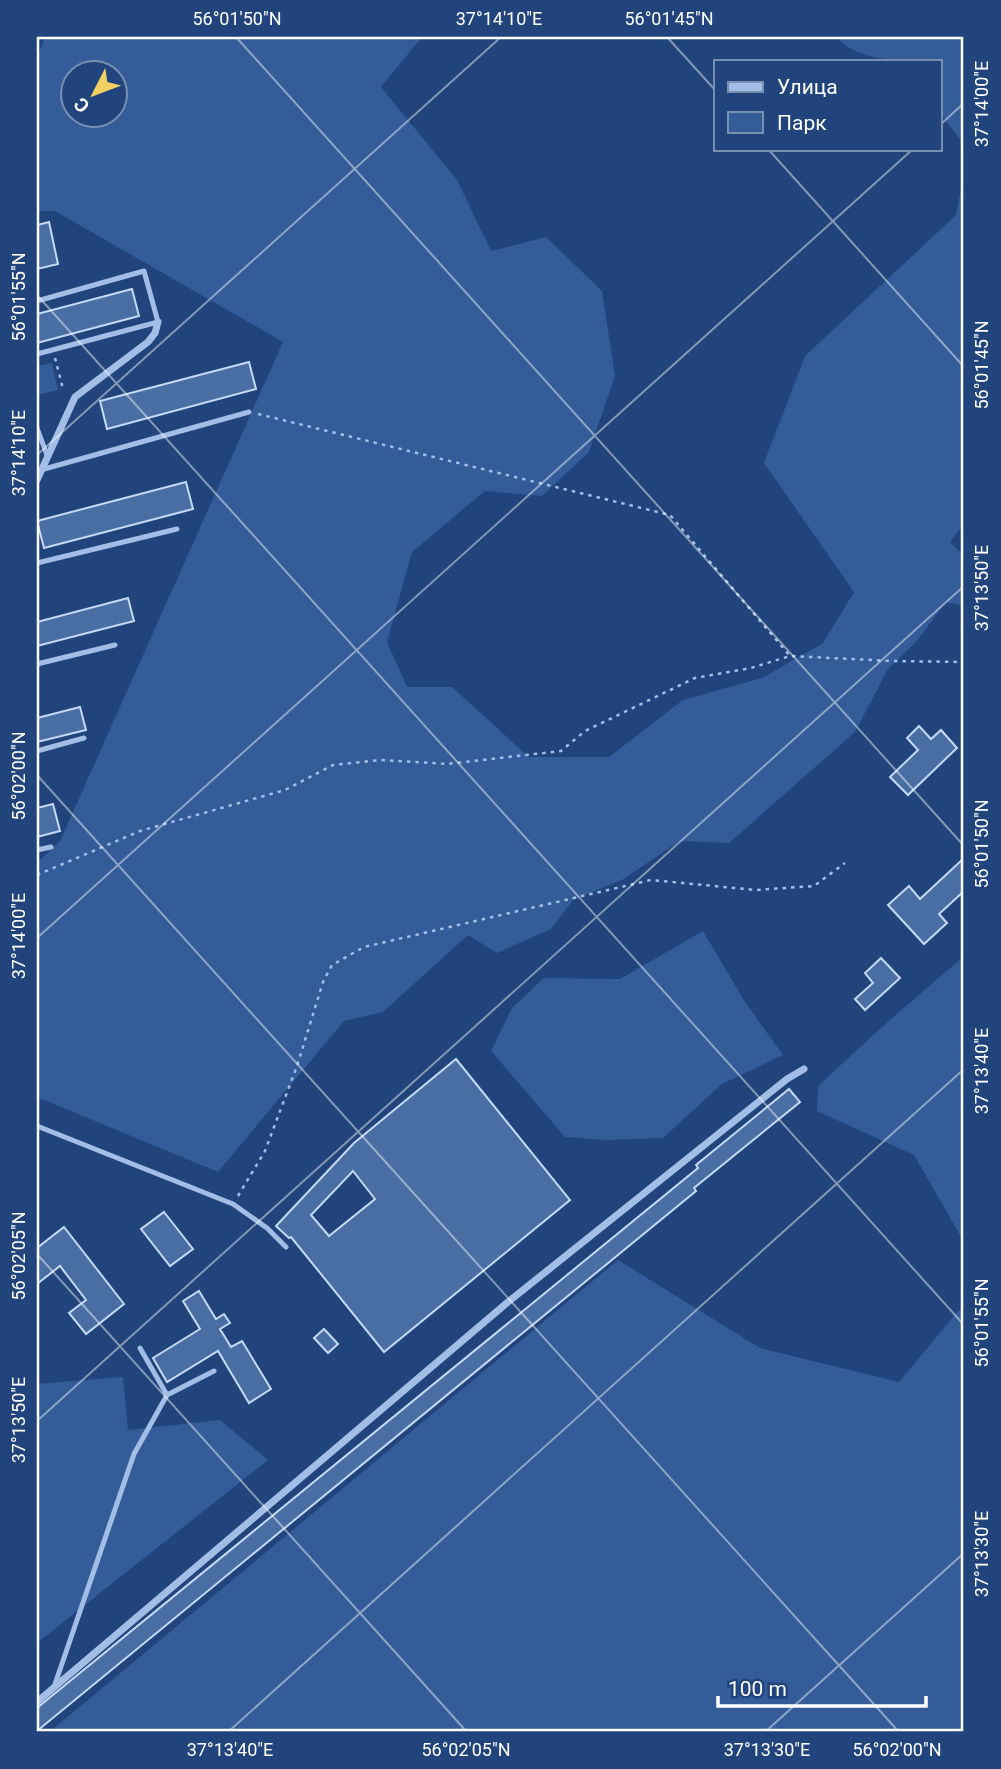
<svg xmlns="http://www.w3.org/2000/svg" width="1001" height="1769" font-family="Roboto,sans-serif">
<rect width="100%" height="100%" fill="#20447b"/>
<path fill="#335c99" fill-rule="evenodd" d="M45 37H422L381 87 457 180 491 251 546 237 602 291 615 376 589 452 542 496 485 491 412 552 387 642 407 687H452L529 757H609L683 700 762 678 823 643 854 592 764 463 805 356 956 215 964 174V524L950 542 964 556V606L946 602 916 642 888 669 855 732 729 843 680 841 622 880 573 900 551 929 497 953 468 935 383 1012 344 1021 218 1172 37 1097V863L60 841 283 342 55 211H37V58ZM74 74H116V116H74Z
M836 37H964V145L940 113V61C907 61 859 63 836 37Z
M52 363 58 390 37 395V366Z
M703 931 745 1002 783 1055 722 1084 663 1138 606 1140 565 1137 491 1051 512 1008 544 978 620 979Z
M964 956V1242L914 1155 817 1111 818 1086 883 1026Z
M618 1260 760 1348 899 1382 964 1304V1732H59L54 1728Z
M123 1377 128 1430 220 1420 268 1460 37 1643V1384Z"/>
<path fill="#496ea4" stroke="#c5d9f5" stroke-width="2" fill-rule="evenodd" d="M49 222 58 264 37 269V225Z
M132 289 139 316 37 343V314Z
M249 362 256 389 107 429 100 401Z
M186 482 193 509 44 548 37 521Z
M128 598 134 621 37 646V622Z
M80 707 86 730 37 742V718Z
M919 726 931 739 941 730 957 748 908 795 890 777 918 750 907 738Z
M53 804 60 831 37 837V808Z
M964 858V891L939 914 947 923 924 944 888 905 909 886 920 899Z
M881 958 900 978 865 1010 855 999 873 983 865 973Z
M456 1059 570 1200 384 1352 291 1237 289 1238 276 1226 354 1143ZM353 1171 375 1199 329 1236 311 1215Z
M789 1089 800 1102 694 1188 696 1191 37 1731V1708L698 1168 696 1165Z
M164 1212 193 1249 170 1266 141 1229Z
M64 1227 124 1304 86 1334 69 1313 86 1300 60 1266 37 1284V1248Z
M199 1291 216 1319 224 1314 230 1323 220 1329 231 1347 242 1341 271 1389 249 1403 218 1351 167 1382 153 1358 200 1329 183 1301Z
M324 1329 338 1344 328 1353 314 1338Z"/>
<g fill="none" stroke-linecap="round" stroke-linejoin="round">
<path stroke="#a2bee6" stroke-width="2.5" stroke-dasharray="3.5 5" stroke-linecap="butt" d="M55 358 63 389
M258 414 670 515 790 656
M37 875 140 831 285 790 333 765 381 760 447 764 561 751 585 731 695 678 751 668 790 656 892 661 964 662
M238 1196 265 1151 297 1066 323 982 332 965 364 947 651 880 756 890 814 886 845 863"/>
<path stroke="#a2bee6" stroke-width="5" d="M37 301 144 271 158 322 37 354
M37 428 47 455
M37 471 249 412
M37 563 177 529
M37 664 115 645
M37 751 84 738
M37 850 51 847
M37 1126 233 1204 267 1228 286 1247
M167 1395 214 1371
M54 1687 134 1454 167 1395 140 1348"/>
<path stroke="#a2bee6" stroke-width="7" d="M37 480 75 397 148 342 155 333 158 322
M37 1702 508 1302 787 1079 804 1069"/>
</g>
<path fill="none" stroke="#fff" stroke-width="2" stroke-opacity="0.45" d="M236 37 964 846M667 37 716 91M940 125 964 103M768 149 964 367M37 295 964 1325M37 455 501 37M37 775 899 1732M37 938 913 149M37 1254 467 1732M37 1421 964 586M228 1732 964 1069M765 1732 964 1553"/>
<rect width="1001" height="1769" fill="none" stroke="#20447b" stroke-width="77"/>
<rect x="714" y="60" width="228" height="91" fill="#20447b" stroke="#798fb0" stroke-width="2"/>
<rect x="728" y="82" width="35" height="10" fill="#a2bee6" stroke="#798fb0" stroke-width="2"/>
<text x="777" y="94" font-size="21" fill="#ffffff">Улица</text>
<rect x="728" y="112" width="35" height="21" fill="#335c99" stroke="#798fb0" stroke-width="2"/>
<text x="777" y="130" font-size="21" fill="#ffffff">Парк</text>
<g transform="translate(94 94) rotate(228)"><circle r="33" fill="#20447b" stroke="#798fb0" stroke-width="2"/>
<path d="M0-5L12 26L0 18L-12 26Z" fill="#f3d063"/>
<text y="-10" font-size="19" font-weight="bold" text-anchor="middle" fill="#ffffff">С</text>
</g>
<path d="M718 1696v10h208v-10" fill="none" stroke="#ffffff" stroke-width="3.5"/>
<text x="728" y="1696" font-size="21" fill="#ffffff" stroke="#20447b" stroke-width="5" paint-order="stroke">100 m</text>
<rect x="38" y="38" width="924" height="1692" fill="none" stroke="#fff" stroke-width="2.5"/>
<g font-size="18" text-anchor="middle" fill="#fff">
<text x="237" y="25">56°01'50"N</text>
<text x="499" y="25">37°14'10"E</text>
<text x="669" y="25">56°01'45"N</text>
<text transform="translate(982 104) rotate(-90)" y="6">37°14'00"E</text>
<text transform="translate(19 297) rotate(-90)" y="6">56°01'55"N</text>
<text transform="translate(982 365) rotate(-90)" y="6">56°01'45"N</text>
<text transform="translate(19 453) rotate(-90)" y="6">37°14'10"E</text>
<text transform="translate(982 588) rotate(-90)" y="6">37°13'50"E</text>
<text transform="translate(19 776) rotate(-90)" y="6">56°02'00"N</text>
<text transform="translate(982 844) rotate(-90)" y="6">56°01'50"N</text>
<text transform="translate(19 936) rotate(-90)" y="6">37°14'00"E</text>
<text transform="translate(982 1071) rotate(-90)" y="6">37°13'40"E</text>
<text transform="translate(19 1256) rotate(-90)" y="6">56°02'05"N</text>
<text transform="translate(982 1323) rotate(-90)" y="6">56°01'55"N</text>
<text transform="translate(19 1420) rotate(-90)" y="6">37°13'50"E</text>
<text transform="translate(982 1554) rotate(-90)" y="6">37°13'30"E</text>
<text x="230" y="1756">37°13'40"E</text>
<text x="466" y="1756">56°02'05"N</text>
<text x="767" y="1756">37°13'30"E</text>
<text x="897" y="1756">56°02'00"N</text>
</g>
</svg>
